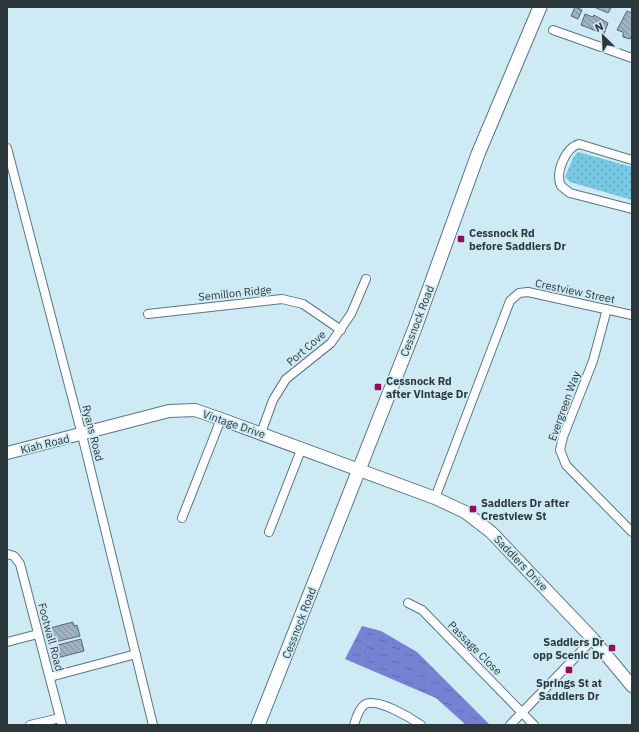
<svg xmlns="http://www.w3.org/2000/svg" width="639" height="732" font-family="'IBM Plex Sans',sans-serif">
<defs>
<pattern id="grass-dots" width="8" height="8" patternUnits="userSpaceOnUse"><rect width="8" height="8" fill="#77c8e5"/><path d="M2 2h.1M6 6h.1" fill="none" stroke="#62a3bb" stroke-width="1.8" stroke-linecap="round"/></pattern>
<pattern id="water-ripples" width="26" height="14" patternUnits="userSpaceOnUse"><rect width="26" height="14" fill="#7581d3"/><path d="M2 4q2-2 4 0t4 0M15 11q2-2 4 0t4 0" fill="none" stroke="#606aac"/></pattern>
<pattern id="building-back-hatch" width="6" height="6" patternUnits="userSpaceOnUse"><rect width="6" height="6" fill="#9fb1c4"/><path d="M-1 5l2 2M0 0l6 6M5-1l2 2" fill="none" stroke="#8291a0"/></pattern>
</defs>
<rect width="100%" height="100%" fill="#cdeaf5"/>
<path fill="url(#grass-dots)" d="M578 152 632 167V200L570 182 565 177 573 158Z"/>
<path fill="url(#water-ripples)" d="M362 626 381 631 417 652 490 725H466L436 698 345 659Z"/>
<path fill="url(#building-back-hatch)" stroke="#576879" d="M575 7 582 10 578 19 571 16Z
M594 7H609L611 8 608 13Z
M627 11 632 13V35L630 39 623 37V32L617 30Z
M585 14 593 17 594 15 608 23 604 34 581 25Z
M73 622 74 626 77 625 80 636 55 642 50 628Z
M81 639 84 651 57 658 55 650 59 649 58 645Z"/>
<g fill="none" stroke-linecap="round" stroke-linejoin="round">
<defs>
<path id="street" d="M553 30 632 58
M7 148 82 435 153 725
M632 160 579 144C565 148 555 173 561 186L570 193 632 209
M607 309 593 361 563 437 560 450 566 465 632 532
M148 314 282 299 303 304 341 330
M261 433 273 400 286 379 331 343 351 314 366 279
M435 498 510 301 519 293 528 292 632 315
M182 518 221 419
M269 532 301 450
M7 554 14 556 20 564 62 725
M408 603 422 610 534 725
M7 642 38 634
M50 677 136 654
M30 725 60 718
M354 725C356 719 358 710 364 705 375 696 411 718 421 725
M510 725 593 639"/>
<path id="secondary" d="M7 453 169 411 195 410 221 419 435 498 465 512 491 532 593 639 632 686"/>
<path id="primary" d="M258 725 415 328 478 154 540 7"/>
</defs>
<use href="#street" stroke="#5c7680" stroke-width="10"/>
<use href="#secondary" stroke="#5c7680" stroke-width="14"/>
<use href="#primary" stroke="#5c7680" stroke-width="15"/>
<use href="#street" stroke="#fff" stroke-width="8"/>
<use href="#secondary" stroke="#fff" stroke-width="12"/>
<use href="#primary" stroke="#fff" stroke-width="13"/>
</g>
<g fill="#9a0858" stroke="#cdeaf5" stroke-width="1.5">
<rect x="457" y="235" width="8" height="8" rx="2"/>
<rect x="374" y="383" width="8" height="8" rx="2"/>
<rect x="469" y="505" width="8" height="8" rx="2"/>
<rect x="608" y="644" width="8" height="8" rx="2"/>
<rect x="565" y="666" width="8" height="8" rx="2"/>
</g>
<g text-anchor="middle" stroke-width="3.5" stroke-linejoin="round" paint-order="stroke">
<g font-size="11" font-weight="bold" fill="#2c373b" stroke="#cdeaf5" text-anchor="start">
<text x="469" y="237">Cessnock Rd<tspan x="469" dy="13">before Saddlers Dr</tspan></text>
<text x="386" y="385">Cessnock Rd<tspan x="386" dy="13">after Vintage Dr</tspan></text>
<text x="481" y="507">Saddlers Dr after<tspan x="481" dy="13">Crestview St</tspan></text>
<text x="604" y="646" text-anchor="end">Saddlers Dr<tspan x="604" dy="13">opp Scenic Dr</tspan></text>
<text x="569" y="687" text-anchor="middle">Springs St at<tspan x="569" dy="13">Saddlers Dr</tspan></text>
</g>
<g font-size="11" fill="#2c373b" stroke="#cdeaf5">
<text transform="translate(575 291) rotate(12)" y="4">Crestview Street</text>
<text transform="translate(235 293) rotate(-6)" y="4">Semillon Ridge</text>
<text transform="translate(417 321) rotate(-69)" y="4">Cessnock Road</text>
<text transform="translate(306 348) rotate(-41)" y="4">Port Cove</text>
<text transform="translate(564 406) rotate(-70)" y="4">Evergreen Way</text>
<text transform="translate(234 424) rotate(19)" y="4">Vintage Drive</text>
<text transform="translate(93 433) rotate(76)" y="4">Ryans Road</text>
<text transform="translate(45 444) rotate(-14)" y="4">Kiah Road</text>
<text transform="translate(521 563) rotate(46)" y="4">Saddlers Drive</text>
<text transform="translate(299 623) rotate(-69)" y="4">Cessnock Road</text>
<text transform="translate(51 637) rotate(75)" y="4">Footwall Road</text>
<text transform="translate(475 648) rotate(45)" y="4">Passage Close</text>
</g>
</g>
<rect width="639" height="732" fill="none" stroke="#2c373b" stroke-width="16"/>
<g transform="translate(603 36) rotate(336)" stroke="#cdeaf5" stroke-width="3" paint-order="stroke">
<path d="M0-3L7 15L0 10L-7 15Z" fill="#2c373b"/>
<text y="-6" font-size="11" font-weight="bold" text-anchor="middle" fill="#2c373b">N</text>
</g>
</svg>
